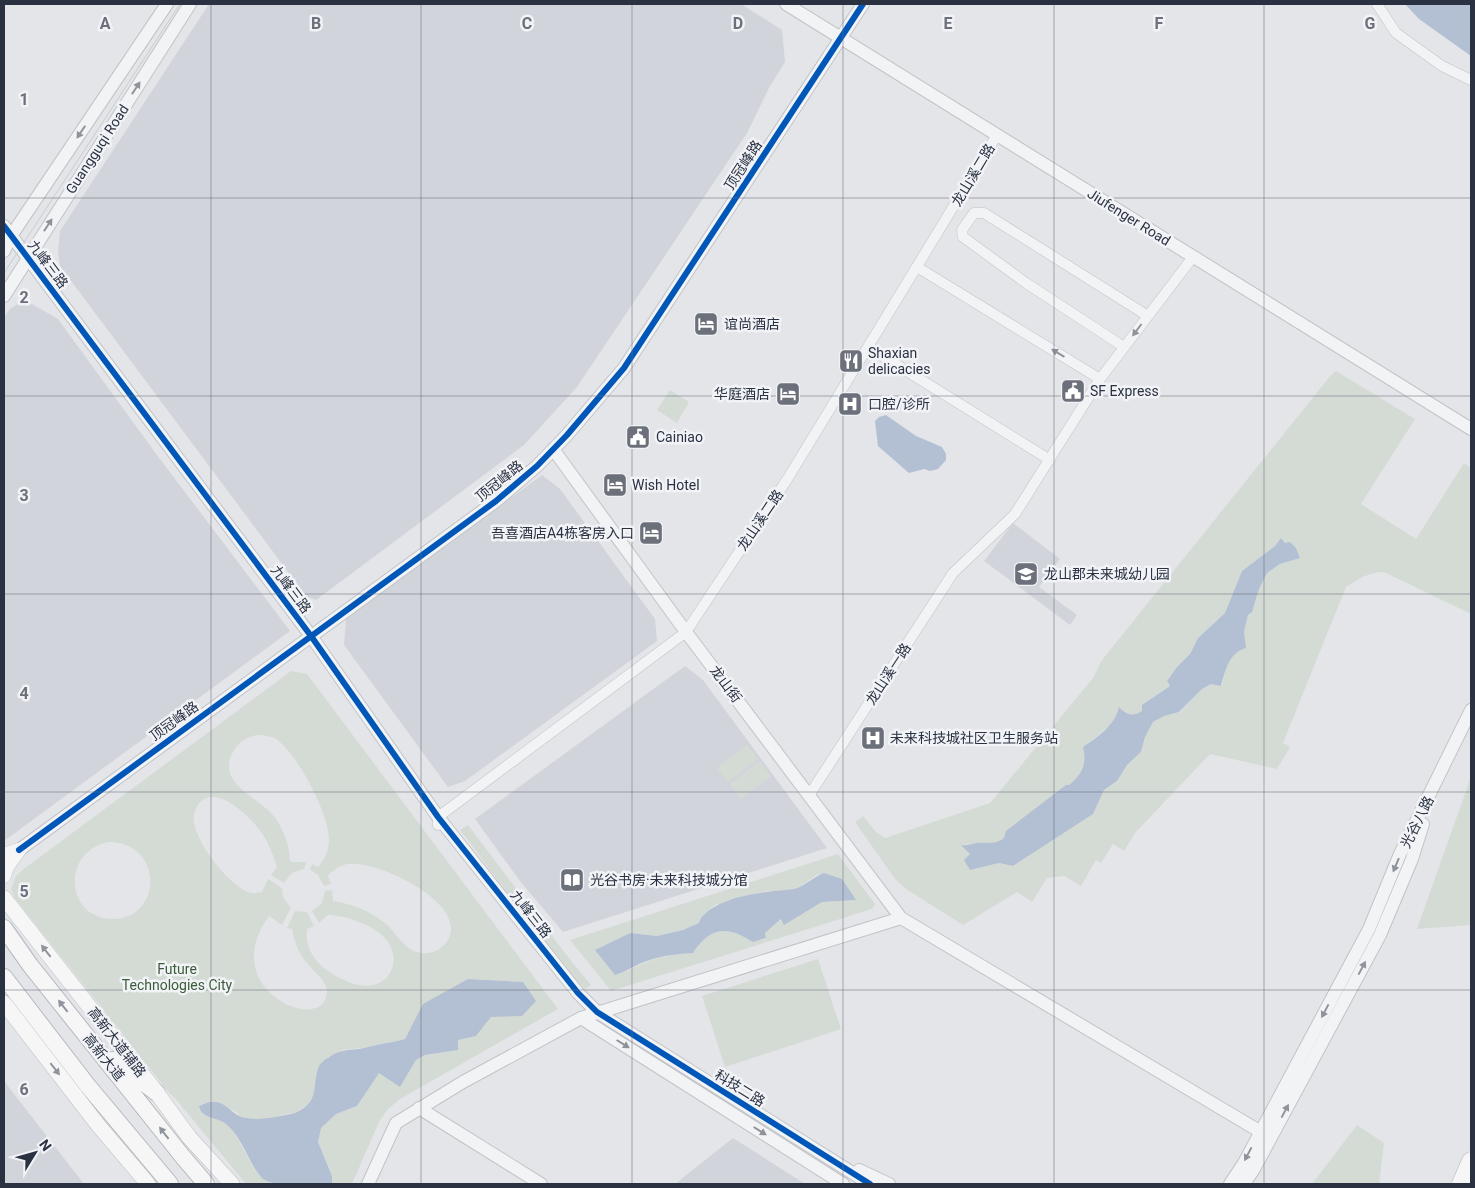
<svg xmlns="http://www.w3.org/2000/svg" width="1475" height="1188" font-family="Roboto,'Noto Sans SC',sans-serif">
<rect width="100%" height="100%" fill="#e4e5e8"/>
<path fill="#d2d4db" d="M209 4H741L782 30 785 62 769 88 747 133 577 387 524 445 316 600 306 596 60 266 58 251 60 231Z
M25 300 58 319 157 455 290 631 4 841V317L11 308Z
M542 475 560 489 655 619 657 641 465 781 448 787 344 645 346 619Z
M1013 523 1060 559 1039 587 1077 615 1070 625 984 561Z
M685 666 703 680 827 848 563 932 520 881 475 819Z
M4 1081 84 1184H4Z
M733 1138 805 1184H675Z"/>
<path fill="#d4dbd4" fill-rule="evenodd" d="M1336 371 1415 419 1361 504 1416 539 1464 463 1471 468V614L1384 572C1368 572 1359 579 1346 587L1283 743 1290 747 1277 769 1210 754 1135 833 1124 851 1113 844 1101 863 1096 860 1081 886 1064 876 1047 878 1032 902 1017 892 963 925 906 889 895 879 855 822 863 816 876 832 885 838 990 803 1093 678 1102 660 1331 375ZM1281 538 1285 543 1296 548 1300 558 1280 564 1267 573 1259 589 1252 612 1248 615 1244 632 1245 648C1229 652 1225 672 1222 686L1211 684 1202 689 1180 712 1164 716 1153 722 1145 737 1141 752 1127 765 1117 781 1104 790 1093 814 1013 866 999 863 970 870V854L962 845 998 843 1076 780C1083 768 1086 761 1083 747L1112 724 1120 708C1128 715 1133 717 1143 711L1142 705 1170 686 1167 681 1177 667 1190 654 1198 638 1225 613 1242 571 1275 546Z
M670 390 689 402 677 423 657 410Z
M291 671 307 674 558 1009 400 1099 388 1109 379 1122 352 1184H332V1176L318 1142 321 1128 336 1114 357 1106 379 1072 400 1087 416 1060 425 1055 458 1050 457 1040 476 1036 491 1017 522 1016 523 982 468 979 413 1024 405 1039 363 1048 342 1050 329 1057 322 1062 316 1081 315 1094 308 1104 296 1113H289L273 1118 259 1120 243 1118 233 1110 203 1103 199 1106C200 1119 217 1117 226 1124 242 1137 251 1173 266 1181 269 1182 273 1183 277 1184H246L175 1098 170 1094 14 897 11 889 16 876 25 868ZM257 735C264 735 270 736 276 739 297 753 329 814 329 839 329 850 325 859 318 867L312 864 310 870 318 875 324 886 331 884 328 875C333 870 340 866 347 864 377 859 474 905 446 943 440 950 432 954 422 953 405 952 397 933 385 923 370 911 352 904 333 901L332 890 325 891 322 903 312 911 319 923 328 915C350 916 389 929 393 954 395 961 393 967 390 973 376 996 345 983 328 971 314 961 305 948 307 929L314 926 307 912 295 911 287 928 292 929C294 940 297 949 303 958 309 968 327 980 327 991 327 1037 214 991 269 916L282 925 291 908 283 897 282 888 268 879 262 892C257 893 251 894 246 891 227 883 186 833 195 811 209 776 250 816 261 832 269 843 273 855 277 867L271 875 284 883 292 873 304 869 306 862H291C289 857 290 855 289 851 287 839 282 828 276 819 261 797 215 785 233 752 238 742 247 737 257 735ZM108 842C163 841 164 918 113 919 66 919 60 853 108 842Z
M747 745 758 759 728 782 717 768Z
M760 761 771 776 741 799 730 784Z
M1471 777V925L1417 929Z
M468 825 568 957 591 985 585 989 564 968 460 830Z
M838 854 875 904 872 909 611 991 570 940ZM817 875 842 879 855 900 822 902 784 925 782 919 765 933 766 939 753 941C727 926 711 926 693 953 665 955 653 958 627 971L595 950 630 933 657 936 683 930 699 923 700 918 715 905 726 901 767 891H784L799 887Z
M818 959 841 1029 725 1067 702 996Z
M1357 1125 1384 1143 1379 1184H1312Z"/>
<path fill="#b3bfd2" d="M1405 4H1471V56L1419 19Z
M886 415 916 436 942 447 946 454V460L938 469 930 471 924 469 909 473 878 446 875 421 879 417Z
M1281 538 1285 543 1290 542 1296 548 1300 558 1280 564 1267 573 1259 589 1252 612 1248 615 1244 632 1246 648C1229 652 1225 672 1221 686L1211 684 1202 689 1179 712 1164 716 1153 722 1145 737 1141 752 1127 765 1117 781 1104 790 1093 814 1013 866 999 863 970 870 964 860 970 854 961 845C967 846 971 844 977 843 988 842 995 845 1004 838L1006 831 1066 785H1069C1082 775 1087 763 1083 747 1097 737 1115 726 1119 707 1127 715 1133 717 1142 711V705L1170 686 1167 681 1177 667 1190 654 1198 638 1225 613 1242 571 1275 546Z
M824 873 842 879 856 900 822 902 784 925 781 919 765 933 766 938 753 942C727 926 711 926 693 953 680 954 666 955 653 959 640 962 628 971 615 975L595 950 630 933 657 936 683 930 699 923C700 917 704 915 708 911 724 899 747 895 766 892 777 890 787 891 797 888 805 885 814 877 824 873Z
M468 979 523 982 536 1001 522 1016 491 1017 476 1036 458 1040V1050L425 1055 416 1060 400 1087 379 1073 357 1106 336 1114 321 1128 318 1142 332 1176V1184C317 1184 275 1188 263 1179 258 1174 253 1166 250 1160 244 1148 237 1133 226 1124 217 1117 201 1119 199 1106 225 1092 228 1116 247 1118 263 1121 279 1116 295 1113 298 1112 302 1109 305 1107 318 1097 313 1083 318 1069 319 1064 324 1060 328 1058 341 1048 350 1051 364 1048 377 1044 391 1043 405 1039L423 1004Z"/>
<g fill="none" stroke-linecap="round" stroke-linejoin="round">
<defs>
<path id="minor" d="M1377 4 1396 33 1442 66 1471 80
M917 267 1100 379
M868 347 1050 460
M1124 347 1026 283 963 237 962 230 974 213H984L1148 316
M810 794 953 573 1015 514 1100 379 1193 257
M438 825V817L686 632 788 478 997 135"/>
<path id="tertiary" d="M786 4 1471 429
M4 226 311 636 438 817 578 993 597 1012 870 1184
M4 251 11 236 167 4
M4 296 190 4
M553 449 686 632 901 918 1271 1138
M19 850 496 501 537 466 567 435 624 368 863 4
M581 1018 843 1184
M419 1108 541 1184
M859 1170 889 1184
M368 1184 396 1123 463 1082 581 1018 901 918
M1230 1184 1244 1163 1369 929 1400 854 1471 710
M1244 1184 1254 1169 1380 935 1412 859 1423 824"/>
<path id="secondary" d="M4 855 19 850 7 867 4 876"/>
<path id="primary" d="M4 898 157 1093 189 1137 232 1184
M4 1003 98 1125 148 1184"/>
<path id="trunk" d="M4 928 30 965 183 1157 206 1184
M4 977 88 1086 170 1184
M113 1060 157 1093"/>
<path id="motorway" d="M1461 1184 1471 1161"/>
</defs>
<use href="#minor" stroke="#c2c3c6" stroke-width="11"/>
<use href="#tertiary" stroke="#c2c3c6" stroke-width="14"/>
<use href="#secondary" stroke="#c2c3c6" stroke-width="15"/>
<use href="#primary" stroke="#c0c2c6" stroke-width="16"/>
<use href="#trunk" stroke="#b6b8bd" stroke-width="18"/>
<use href="#motorway" stroke="#b6b8bd" stroke-width="19"/>
<use href="#minor" stroke="#f2f3f5" stroke-width="10"/>
<use href="#tertiary" stroke="#f2f3f5" stroke-width="12"/>
<use href="#secondary" stroke="#f6f6f7" stroke-width="14"/>
<use href="#primary" stroke="#f6f6f7" stroke-width="15"/>
<use href="#trunk" stroke="#f6f6f7" stroke-width="16"/>
<use href="#motorway" stroke="#f6f6f7" stroke-width="18"/>
<path stroke="#cccdd0" stroke-width="1" d="M4 273 180 4"/>
<defs>
<path id="cycleway" d="M4 226 311 636 438 817 578 993 597 1012 870 1184
M19 850 496 501 537 466 567 435 624 368 863 4"/>
</defs>
<use href="#cycleway" stroke="#f1f3f7" stroke-width="9"/>
<use href="#cycleway" stroke="#0057b8" stroke-width="6"/>
</g>
<defs><path id="oneway-solid" d="M-6-.8H1V-3.2L6.5 0L1 3.2V.8H-6Z" transform="scale(1.25)"/></defs>
<g fill="#8e929b">
<use href="#oneway-solid" transform="translate(136 88) rotate(-57)"/>
<use href="#oneway-solid" transform="translate(81 132) rotate(124)"/>
<use href="#oneway-solid" transform="translate(48 225) rotate(-57)"/>
<use href="#oneway-solid" transform="translate(1137 330) rotate(127)"/>
<use href="#oneway-solid" transform="translate(1058 353) rotate(-149)"/>
<use href="#oneway-solid" transform="translate(1396 865) rotate(113)"/>
<use href="#oneway-solid" transform="translate(1362 968) rotate(-62)"/>
<use href="#oneway-solid" transform="translate(1325 1011) rotate(118)"/>
<use href="#oneway-solid" transform="translate(623 1044) rotate(32)"/>
<use href="#oneway-solid" transform="translate(1285 1111) rotate(-62)"/>
<use href="#oneway-solid" transform="translate(760 1131) rotate(32)"/>
<use href="#oneway-solid" transform="translate(1248 1154) rotate(118)"/>
</g>
<g fill="#90949c">
<use href="#oneway-solid" transform="translate(46 951) rotate(-128)"/>
<use href="#oneway-solid" transform="translate(63 1006) rotate(-128)"/>
<use href="#oneway-solid" transform="translate(55 1069) rotate(52)"/>
<use href="#oneway-solid" transform="translate(164 1133) rotate(-128)"/>
</g>
<path fill="none" stroke="#6b707b" stroke-width="1" stroke-opacity="0.55" d="M211 4V1184M421 4V1184M632 4V1184M843 4V1184M1054 4V1184M1264 4V1184M4 198H1471M4 396H1471M4 594H1471M4 792H1471M4 990H1471"/>
<defs>
<symbol id="hotel-square" viewBox="-11 -11 22 22"><rect x="-9" y="-9" width="18" height="18" rx="4" fill="#6b707b" stroke="#f1f3f7"/><path d="M-6-4.5h1.5V1H6V5H4.5V3h-9V5H-6ZM-4 0a1.8 1.8 0 1 1 3.6 0ZM.5 0V-2.5h3Q6-2.5 6 0Z" fill="#fff"/></symbol>
<symbol id="restaurant-square" viewBox="-11 -11 22 22"><rect x="-9" y="-9" width="18" height="18" rx="4" fill="#6b707b" stroke="#f1f3f7"/><path d="M-5-6h1v4h1v-4h1v4h1v-4h1v5L-1.5 .5V6h-2V.5L-5-1ZM5-6V6H3V1.5H1.5Q1.5-4 5-6Z" fill="#fff"/></symbol>
<symbol id="civic-square" viewBox="-11 -11 22 22"><rect x="-9" y="-9" width="18" height="18" rx="4" fill="#6b707b" stroke="#f1f3f7"/><path d="M-.6-6.5H3V-4.5H.6V-3L4-1V1h2V6H-6V1h2V-1L-.6-3ZM-1.2 2.5V6h2.4V2.5Z" fill="#fff"/></symbol>
<symbol id="hospital-square" viewBox="-11 -11 22 22"><rect x="-9" y="-9" width="18" height="18" rx="4" fill="#6b707b" stroke="#f1f3f7"/><path d="M-5-5h3v3.5h4V-5h3V5h-3V1.5h-4V5h-3Z" fill="#fff"/></symbol>
<symbol id="school-square" viewBox="-11 -11 22 22"><rect x="-9" y="-9" width="18" height="18" rx="4" fill="#6b707b" stroke="#f1f3f7"/><path d="M0-5L7-2L0 1L-7-2ZM-4 1L0 2.5L4 1V4Q0 6-4 4Z" fill="#fff"/></symbol>
<symbol id="library-square" viewBox="-11 -11 22 22"><rect x="-9" y="-9" width="18" height="18" rx="4" fill="#6b707b" stroke="#f1f3f7"/><path d="M-6-4Q-3-5.5-.7-3.5V5Q-3 3-6 4ZM6-4Q3-5.5 .7-3.5V5Q3 3 6 4Z" fill="#fff"/></symbol>
</defs>
<g fill-rule="evenodd">
<use href="#hotel-square" x="692" y="310" width="28" height="28"/>
<use href="#restaurant-square" x="837" y="347" width="28" height="28"/>
<use href="#civic-square" x="1059" y="377" width="28" height="28"/>
<use href="#hotel-square" x="774" y="380" width="28" height="28"/>
<use href="#hospital-square" x="836" y="390" width="28" height="28"/>
<use href="#civic-square" x="624" y="423" width="28" height="28"/>
<use href="#hotel-square" x="601" y="471" width="28" height="28"/>
<use href="#hotel-square" x="637" y="519" width="28" height="28"/>
<use href="#school-square" x="1012" y="560" width="28" height="28"/>
<use href="#hospital-square" x="859" y="724" width="28" height="28"/>
<use href="#library-square" x="558" y="866" width="28" height="28"/>
</g>
<g text-anchor="middle" stroke-width="5" stroke-linejoin="round" paint-order="stroke">
<g font-size="14" fill="#2a3141" stroke="#f1f3f7">
<text transform="translate(97 149) rotate(-57)" y="5">Guangguqi Road</text>
<text transform="translate(743 165) rotate(-57)" y="5">顶冠峰路</text>
<text transform="translate(973 175) rotate(-59)" y="5">龙山溪二路</text>
<text transform="translate(1129 217) rotate(32)" y="5">Jiufenger Road</text>
<text transform="translate(48 264) rotate(53)" y="5">九峰三路</text>
<text transform="translate(499 481) rotate(-39)" y="5">顶冠峰路</text>
<text transform="translate(760 520) rotate(-56)" y="5">龙山溪二路</text>
<text transform="translate(291 589) rotate(53)" y="5">九峰三路</text>
<text transform="translate(888 674) rotate(-57)" y="5">龙山溪一路</text>
<text transform="translate(726 684) rotate(53)" y="5">龙山街</text>
<text transform="translate(174 721) rotate(-36)" y="5">顶冠峰路</text>
<text transform="translate(1417 822) rotate(-63)" y="5">光谷八路</text>
<text transform="translate(531 914) rotate(52)" y="5">九峰三路</text>
<text transform="translate(117 1042) rotate(52)" y="5">高新大道辅路</text>
<text transform="translate(104 1057) rotate(51)" y="5">高新大道</text>
<text transform="translate(740 1088) rotate(32)" y="5">科技二路</text>
</g>
<g font-size="14" fill="#2a3141" stroke="#f1f3f7" text-anchor="start">
<text x="724" y="329">谊尚酒店</text>
<text x="868" y="358">Shaxian<tspan x="868" dy="16">delicacies</tspan></text>
<text x="1090" y="396">SF Express</text>
<text x="770" y="399" text-anchor="end">华庭酒店</text>
<text x="868" y="409">口腔/诊所</text>
<text x="656" y="442">Cainiao</text>
<text x="632" y="490">Wish Hotel</text>
<text x="634" y="538" text-anchor="end">吾喜酒店A4栋客房入口</text>
<text x="1044" y="579">龙山郡未来城幼儿园</text>
<text x="890" y="743">未来科技城社区卫生服务站</text>
<text x="590" y="885">光谷书房·未来科技城分馆</text>
</g>
<g font-size="14" fill="#3c5c38" stroke="#f1f3f7">
<text x="177" y="974">Future<tspan x="177" dy="16">Technologies City</tspan></text>
</g>
</g>
<g font-size="16" text-anchor="middle" font-weight="bold" fill="#6b707b" stroke="#f1f3f7" stroke-width="5" stroke-linejoin="round" paint-order="stroke">
<text x="105" y="29">A</text>
<text x="316" y="29">B</text>
<text x="527" y="29">C</text>
<text x="738" y="29">D</text>
<text x="948" y="29">E</text>
<text x="1159" y="29">F</text>
<text x="1370" y="29">G</text>
<text x="24" y="105">1</text>
<text x="24" y="303">2</text>
<text x="24" y="501">3</text>
<text x="24" y="699">4</text>
<text x="24" y="897">5</text>
<text x="24" y="1095">6</text>
</g>
<rect width="1475" height="1188" fill="none" stroke="#2a3141" stroke-width="10"/>
<g transform="translate(35 1153) rotate(53)" stroke="#f1f3f7" stroke-width="4" paint-order="stroke">
<path d="M0-4L9 19L0 12L-9 19Z" fill="#2a3141"/>
<text y="-8" font-size="14" font-weight="bold" text-anchor="middle" fill="#2a3141">N</text>
</g>
</svg>
